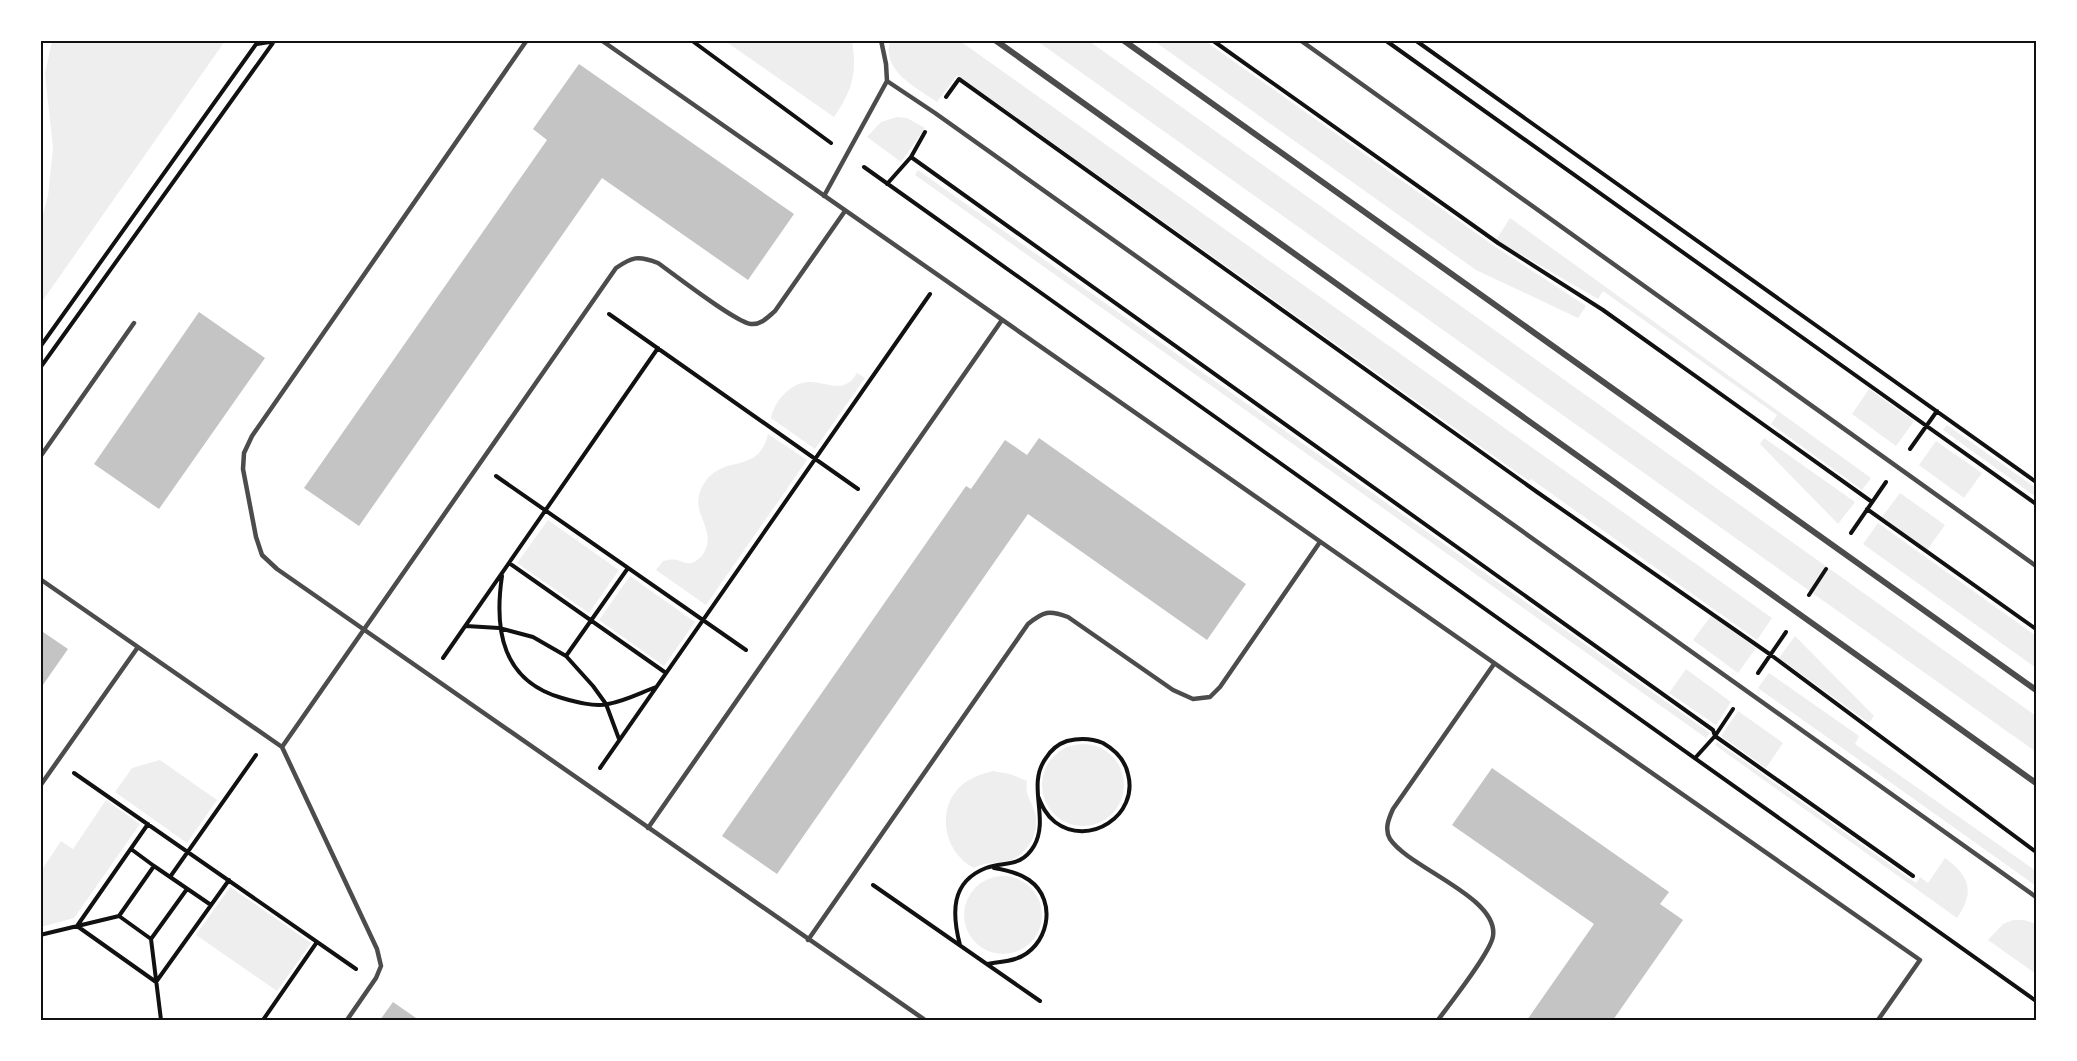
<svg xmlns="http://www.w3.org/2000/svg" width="2077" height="1061" font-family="'DM Sans',sans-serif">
<rect width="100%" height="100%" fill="#fff"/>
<path fill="#eee" d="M52 41H225L41 303V221L48 196 53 148 45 74Z
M725 41H852C857 73 853 89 834 117Z
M890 41H960L1772 618 1757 640 1531 479 1529 481 957 75 937 102C917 88 881 71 890 41Z
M1037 41H1089L2036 716V752Z
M1154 41H1205L1494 246 1586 306 1578 318 1476 270Z
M897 117 907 118 925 128 901 162 867 137 881 122Z
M918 170 1710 733 1706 738 915 175Z
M1510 218 1871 478 1862 490 1771 424 1777 415 1603 291 1598 299 1496 240Z
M857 373 865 378 815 449 771 418C775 400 791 382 810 382 821 382 834 388 844 385 850 383 854 378 857 373Z
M1869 389 1914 421 1896 446 1852 414Z
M1947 425 2036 488V497L1943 430Z
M768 434 807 460 706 605 656 570 663 561C668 560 673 559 677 560 681 561 686 564 691 563 703 560 710 545 707 533 703 515 692 506 703 485 722 452 758 477 768 434Z
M1764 438 1855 502 1838 524 1760 444Z
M1936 441 1982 473 1964 498 1919 465Z
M1900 493 1945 525 1927 550 1882 517Z
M548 520 619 570 589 613 517 563Z
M1878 523 2036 636V668L1863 544Z
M630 576 695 622 664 666 599 620Z
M1711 616 1756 648 1738 673 1693 640Z
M1795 636 1874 716 1869 723 1779 658Z
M1686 669 1731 702 1716 725 1669 693Z
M1769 673 1859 736 1855 744 2036 871V886L1758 688Z
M1738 711 1783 743 1766 768 1721 736Z
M1717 742 1916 883 1920 877 1928 883 1945 858C1970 876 1975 892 1957 918L1715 745Z
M1042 785a41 41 0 1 1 82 0a41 41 0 1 1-82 0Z
M160 760 217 800 187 843 115 792 132 768Z
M993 771 1010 774 1027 781C1025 797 1031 799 1035 813 1040 831 1029 853 1011 860 998 864 987 861 974 868 943 852 935 807 963 784 972 777 982 774 993 771Z
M106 800 140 824 74 918 41 927V871L61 841 73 849Z
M964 915a39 39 0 1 1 78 0a39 39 0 1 1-78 0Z
M230 887 311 943 277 991 196 935Z
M2013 920H2024L2036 924V974L1988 940 2003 924Z"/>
<path fill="#c4c4c4" d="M579 64 794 214 748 280 602 178 359 526 304 488 547 140 533 129Z
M199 312 265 358 159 509 94 464Z
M1039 438 1246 584 1207 640 1028 514 777 874 722 836 966 486 971 489 1005 440 1027 455Z
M40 630 68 649 40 689Z
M1492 768 1669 892 1660 904 1683 920 1613 1020H1527L1594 924 1452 825Z
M393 1002 416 1018 414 1020H380Z"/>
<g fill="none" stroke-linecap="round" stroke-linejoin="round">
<path stroke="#111" stroke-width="4" d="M691 40 831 143
M1212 40 1498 243 1603 310 1872 502
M1385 40 2036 504
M1415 40 2036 482
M257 44 282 40
M946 97 959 79 1537 492 1771 655 2036 852
M911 157 1713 730 1715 736 1913 876
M864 167 2036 1001
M887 184 911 157 925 132
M609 314 858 489
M40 347 259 40
M40 368 275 40
M1910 449 1937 411
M496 476 746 650
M1867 509 2036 629
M1851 533 1886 482
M509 563 666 673
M502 576C494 630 502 681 562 698 576 702 594 707 608 704 625 701 640 693 656 687
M1809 595 1826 569
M466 626 499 628 533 637 566 656 593 686 606 704 619 739
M566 656 628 568
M443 658 658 348
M1758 673 1786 632
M1696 757 1715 736 1733 709
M600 768 930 294
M74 773 356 969
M148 824 77 926 156 982 229 880
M131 849 154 866
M170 877 256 755
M873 885 1040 1001
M187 889 151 939 119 916 154 866C173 879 192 892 211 905
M40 935 119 916
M151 939 161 1020
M960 945C952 914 950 882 986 868 1005 861 1021 868 1034 846 1050 818 1026 785 1046 758 1051 750 1058 744 1067 741 1079 738 1091 738 1103 743 1115 750 1125 760 1128 774 1139 815 1089 848 1055 822 1046 815 1042 806 1038 796
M987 964C996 962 1006 962 1015 959 1048 949 1059 901 1029 880 1019 873 1006 870 994 868
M263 1020 317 942"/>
<path stroke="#4c4c4c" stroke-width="4.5" d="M527 40 252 436 244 453 243 469 256 537 262 555 277 569 925 1020
M601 40 1920 960 1878 1020
M881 40 886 64 887 81 935 113 2036 897
M1300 40 2036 566
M824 196 887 81
M40 457 134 323
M40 579 282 747 377 949 381 966 376 978 347 1020
M282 747 616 268C632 257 638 255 658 263 675 275 735 322 751 324 761 325 768 317 775 311L845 211
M40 786 138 647
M648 828 1002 320
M808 940 1028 624C1044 611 1049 610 1068 617L1173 690 1193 699 1210 697 1220 687 1320 542
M1438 1020C1449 1005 1491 952 1493 936 1499 897 1409 868 1390 839 1384 829 1389 818 1393 809L1494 664"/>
<path stroke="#4c4c4c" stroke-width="6" d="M995 40 2036 783
M1123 40 2036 690"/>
</g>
<rect width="2077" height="1061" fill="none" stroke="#ffffff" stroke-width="84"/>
<rect x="42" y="42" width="1993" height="977" fill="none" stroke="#111" stroke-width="2"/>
</svg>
